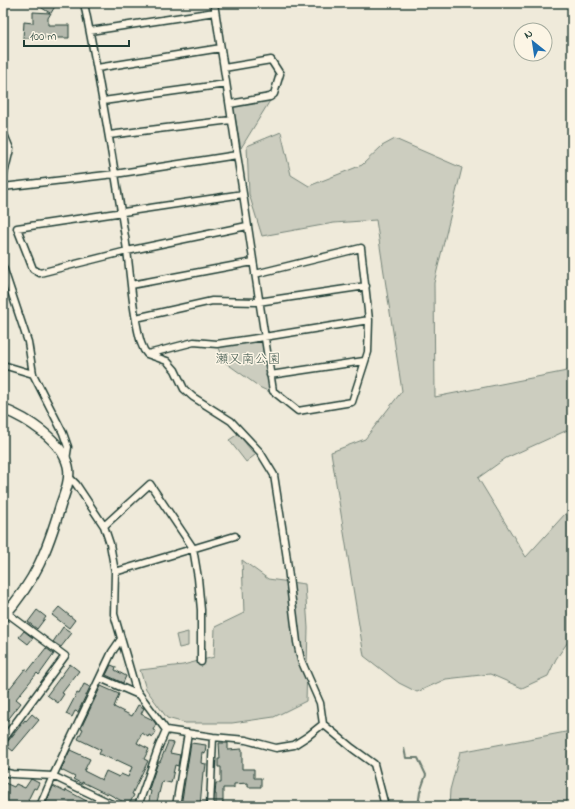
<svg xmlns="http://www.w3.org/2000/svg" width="575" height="809" font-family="'Indie Flower','Klee One',sans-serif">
<rect width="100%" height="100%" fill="#efeada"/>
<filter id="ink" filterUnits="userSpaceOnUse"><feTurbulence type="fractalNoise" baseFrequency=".025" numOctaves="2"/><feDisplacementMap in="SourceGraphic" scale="8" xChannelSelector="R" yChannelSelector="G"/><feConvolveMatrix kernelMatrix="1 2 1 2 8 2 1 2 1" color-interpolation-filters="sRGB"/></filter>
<g filter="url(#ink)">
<path fill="#cccdbf" stroke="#76857a" d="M271 99 241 148 233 107 235 104Z
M281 132 291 175 309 186 362 165 382 146 395 139 462 168 434 283 435 397 572 370V428L506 458 478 478 526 557 565 514 572 508V636L556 659 548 676 522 688 490 674 446 679 417 692 399 683 364 656 331 452 365 439 402 391 376 220 334 223 262 236 249 194 247 146Z
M262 341 270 392 261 388 226 363 217 344Z
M238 434 255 455 246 462 229 440Z
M242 560 268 579 305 584 308 628 306 701 274 717 232 723H185L167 718 146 689 140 670 183 665 214 657 215 627 244 613Z
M188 632V646L179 648 176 635Z
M571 731H572V806H449L450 790 460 752Z"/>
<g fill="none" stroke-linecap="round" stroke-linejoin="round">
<path stroke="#6c7d71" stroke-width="2" d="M404 748 406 758H418L426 775 420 792 418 806"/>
</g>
<path fill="#b5b9ad" stroke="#1f3d34" d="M34 3H57L48 18V25H69V38H23L24 22 33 23V12L50 13Z
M59 607 75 620 69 628 52 615Z
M37 610 46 617 37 629 28 622Z
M63 627 72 633 61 647 53 642Z
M24 631 33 638 28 644 19 637Z
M46 648 54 654 39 675 37 673 16 699 21 703 3 726V691L6 693 25 669 28 671Z
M70 664 79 671 62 693 64 694 58 703 47 695Z
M111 665 116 667 115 670 126 676 123 683 106 675Z
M84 684 90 687 78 712 75 711 72 717 66 714 77 693 79 694Z
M101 686 119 694 114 707 132 716 138 705 144 708 141 714 153 720 156 724 153 730 156 731 153 737 149 735 148 737 142 733 137 743 149 749 144 759 148 761 132 794 134 795 129 805 107 793V794L82 782V784L73 779 75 777 61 770 70 750 90 759 84 771 102 780 106 771 119 777 121 774 128 777 132 767 117 760 116 761 99 754 101 750 78 739 83 729 81 728Z
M32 714 39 720 13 751 5 745 25 720 26 721Z
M168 742 174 743 170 753 180 755 178 766 175 765 171 783 162 781 156 806H148L151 791 148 790 149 789 158 762H160Z
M191 743 206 745 205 753 202 752 201 763 206 764 205 772H203L200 806H181Z
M219 743H228V750L242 749V769H254V778H261V787H248V783L234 784V788H223V806H216V794H215L216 783H221V767H218V759H220Z
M31 779 39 783 36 789 34 788 28 800 29 801 27 806H3V782L14 787 16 784 25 788Z
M53 786 65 792 66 790 96 806H75L68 803 66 806H45Z"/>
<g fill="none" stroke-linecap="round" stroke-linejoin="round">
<defs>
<path id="street" d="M84 3C100 81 113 159 125 237 131 272 131 309 141 343L144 350 147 354 167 361 175 370 184 389 193 397 231 421 260 452 274 475 286 552 297 642 301 660 320 703 323 724 352 748 374 764 385 806
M214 3 273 391 298 411 352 402 368 352 369 320 361 248 255 274
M90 31 215 12
M97 68 221 48
M224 68 271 60 280 74 274 94 270 97 230 104
M103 101 226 84
M3 132 10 149 3 178
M109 135 231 120
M3 187 115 174 237 155
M243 194 17 228 33 269 40 273 127 251 247 226
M3 267 28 342 33 374 63 433 68 447 66 460
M131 285 253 262
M136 318 212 301 258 302 366 286
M148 354 194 342 217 344 264 337 369 320
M3 365 33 374
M270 375 364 361
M69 477 76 484 104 526 110 544 115 572 114 614 136 690 166 730 213 737 246 740 276 748 294 745 308 736 323 724
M104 526 150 484 193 548 198 578 201 610V662
M115 572 235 536
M100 678 139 695
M3 740 65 656 7 613
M3 772 12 774 53 776 116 806
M40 806 53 776 112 652 121 639
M138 806 159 746 166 730
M176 806 188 733
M210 806 213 737"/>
<path id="secondary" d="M3 409C26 418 62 440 68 466 71 478 65 493 61 504 47 551 36 580 3 617"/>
</defs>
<use href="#street" stroke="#1f3d34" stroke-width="9"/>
<use href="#secondary" stroke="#1f3d34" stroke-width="12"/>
<use href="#street" stroke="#fcf5e5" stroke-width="6"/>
<use href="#secondary" stroke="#fcf5e5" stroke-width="9"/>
</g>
</g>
<g text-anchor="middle" stroke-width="3" stroke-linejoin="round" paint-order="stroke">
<g font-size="13" fill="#425a50" stroke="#fcf5e5">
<text x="248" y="363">瀬又南公園</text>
</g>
</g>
<rect width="575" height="809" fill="none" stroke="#fcf5e5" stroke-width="16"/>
<rect x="8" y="8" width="559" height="793" fill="none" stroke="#1f3d34" stroke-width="1.5" filter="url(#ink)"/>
<g transform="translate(533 42) rotate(330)"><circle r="19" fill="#fcf5e5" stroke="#a4ab9e"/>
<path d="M0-3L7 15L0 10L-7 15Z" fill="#1f6fb2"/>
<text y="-6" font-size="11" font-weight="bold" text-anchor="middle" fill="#1f3d34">N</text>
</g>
<path d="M24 40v6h105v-6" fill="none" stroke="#1f3d34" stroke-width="2"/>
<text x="30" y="40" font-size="12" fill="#1f3d34" stroke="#fcf5e5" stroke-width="3" paint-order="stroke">100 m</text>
</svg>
